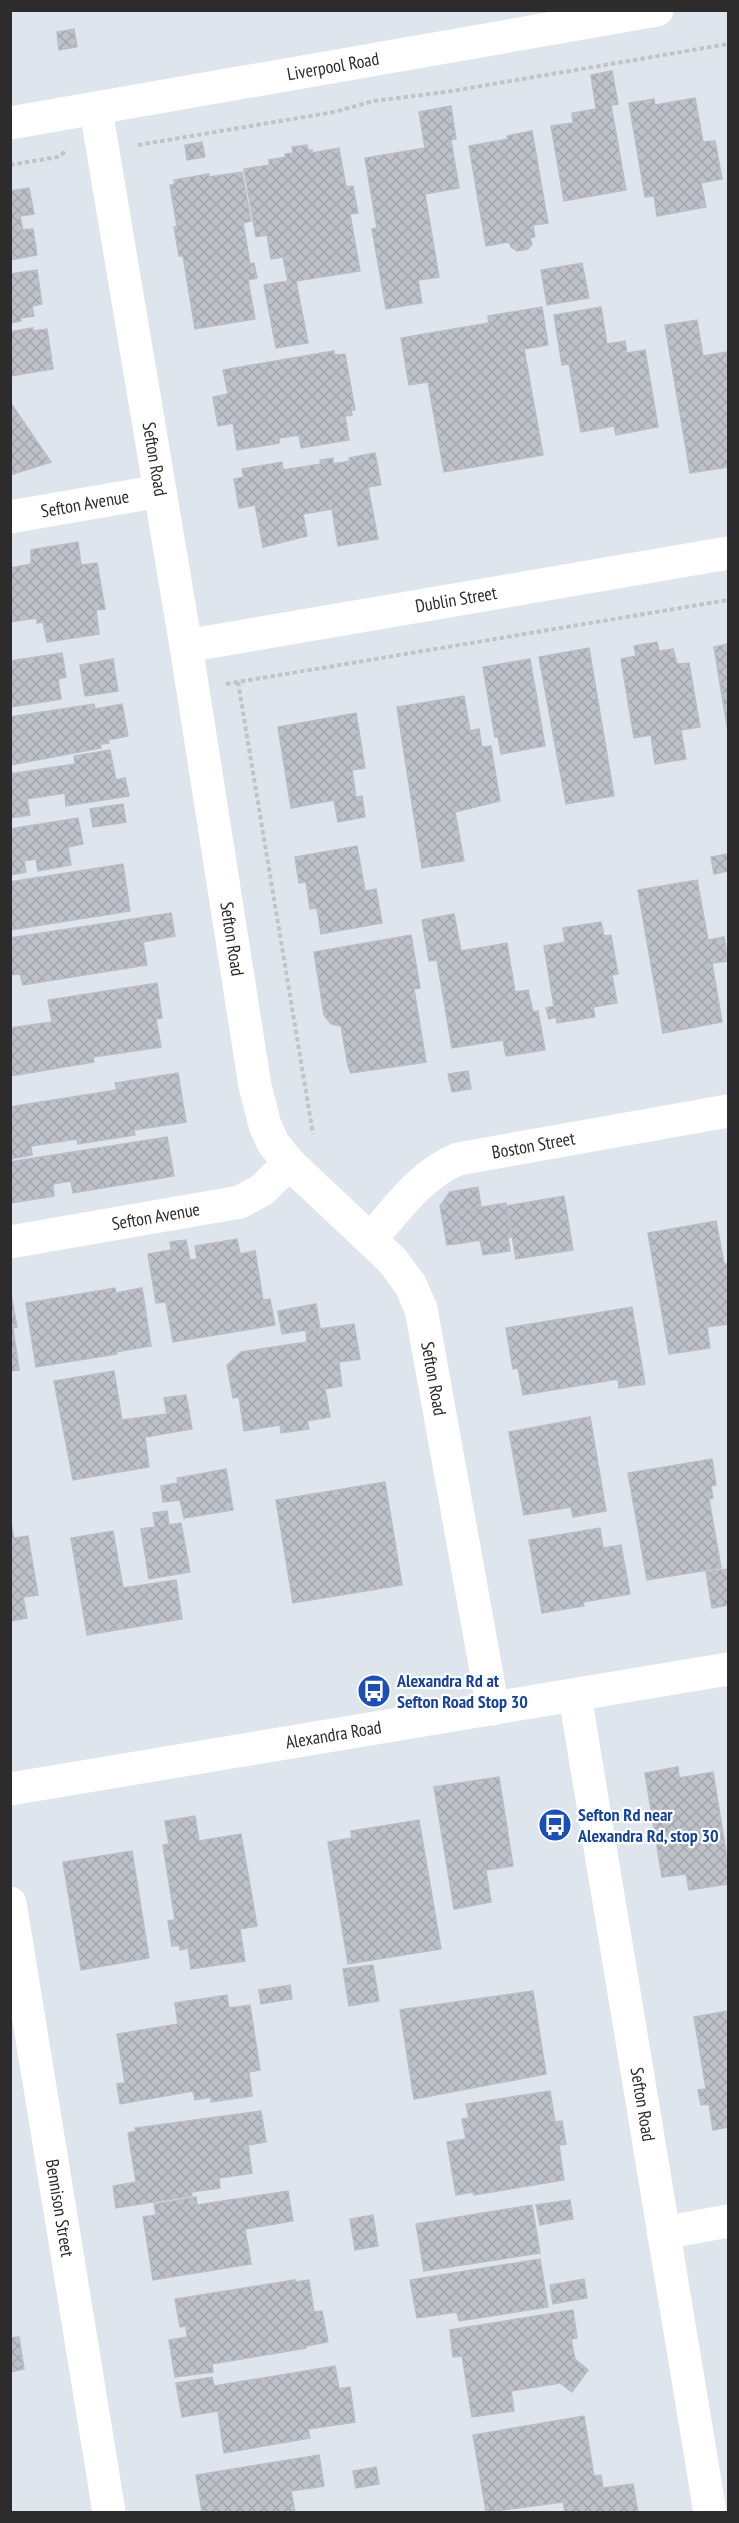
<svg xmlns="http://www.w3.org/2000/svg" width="739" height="2523" font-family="'PT Sans Narrow',sans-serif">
<defs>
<pattern id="building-cross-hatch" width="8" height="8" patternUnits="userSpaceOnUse" patternTransform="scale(1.5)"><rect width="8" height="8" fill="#bfc1c9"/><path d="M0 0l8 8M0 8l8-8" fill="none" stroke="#a4a6ad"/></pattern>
</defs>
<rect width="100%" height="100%" fill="#dfe5ed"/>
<path fill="url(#building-cross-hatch)" stroke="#b9bdc9" stroke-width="1.5" d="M74 29 77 47 59 50 57 32Z
M612 71 618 104 611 105 626 190 564 201 551 126 573 123 572 113 596 109 591 75Z
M695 98 703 142 715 141 722 179 701 183 706 207 657 216 654 196 645 197 629 103 654 99 655 105Z
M451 106 456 139 451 140 459 188 425 194 439 277 418 280 422 303 386 309 372 229 377 228 365 158 425 148 419 112Z
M532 131 548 223 533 225 535 237 530 238 532 244 528 249 517 251 511 247 509 242 486 246 469 146 508 139 507 136Z
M202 142 205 157 187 160 185 145Z
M307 145 308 150H312V153L339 148 346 187 353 186 358 213 350 214 360 271 296 281 308 343 276 348 264 285 288 281 283 257 271 259 267 235 256 237 244 169 269 165V160L286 157 285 154 293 153 292 147Z
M242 172 251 221 243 223 250 264 254 263 257 278 248 280 255 319 195 329 183 256H179L174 227 177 226 170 185 175 184 174 180 209 174V177Z
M29 188 34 214 20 216 23 230 33 229 37 255 10 260V191Z
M582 263 589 298 547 305 541 270Z
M37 270 42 304 32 306 34 316 20 318 21 321 10 323V274Z
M542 307 548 345 524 349 543 455 444 472 428 382 409 385 401 338 489 323 488 316Z
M601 307 607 344 625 341 627 353 645 350 658 427 616 435 614 426 581 432 569 364 562 365 554 315Z
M697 320 703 356 726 352 728 363V467L690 473 665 325Z
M33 328V331L47 329 53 369 10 376V332Z
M334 351V355L345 354 355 410H351L352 415 345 416 349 440 301 448 299 435 279 438V443L237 450 233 423 218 426 213 397 228 394 223 370Z
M10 402 51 462 10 475Z
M375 453 381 485 368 487 378 539 338 546 332 509 303 514 307 536 263 547 255 505 239 508 234 479 244 477 242 469 282 462 283 470 321 464 320 460 333 458V464L350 461 349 458Z
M78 542 81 565 97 563 105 609 96 610 99 634 47 642 43 622 37 623V618L10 622V568L31 564V550Z
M657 642 659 651 673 649 677 664 689 663 700 727 681 730 686 759 655 764 651 735 634 738 621 659 636 656 634 646Z
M728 644V732L714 647Z
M589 648 614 796 566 804 539 657Z
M62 653 66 677 58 679 61 699 10 707V661Z
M113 659 118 691 85 696 80 665Z
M530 659 545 746 501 754 498 737H495L483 667Z
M464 696 470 731 479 729 482 747 491 746 500 801 455 812 464 861 422 868 397 707Z
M94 704 95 709 122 704 128 736 108 740 109 743 100 744 101 748 10 765V717Z
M356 713 365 768 352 770 356 797 362 796 365 817 338 822 334 800 291 808 278 727Z
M110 750 116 780 125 778 129 796 66 806 65 793 27 799 30 815 10 818V774L75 764 74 756Z
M123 804 126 822 93 827 90 809Z
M78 818 83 844 68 847 71 865 38 871 36 859 24 861 26 872 10 875V829Z
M357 846 365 891 376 889 382 923 321 934 317 908 310 909 306 882 299 883 295 857Z
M728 854V871L714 874 711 857Z
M123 864 130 911 10 930V882Z
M697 880 708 940 724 937 728 961 712 963 722 1022 663 1033 638 890Z
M171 913 175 936 143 942 147 965 23 985 20 974 10 975V938Z
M454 914 461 951 507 943 515 992 528 990 533 1012 538 1011 545 1050 506 1056 503 1040 452 1048 437 960 429 961 422 920Z
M601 922 604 936 611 935 618 974 612 975 617 1003 593 1007 595 1017 557 1023 556 1017 549 1019 546 1008 554 1006 544 946 565 942 563 928Z
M411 935 420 988 414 989 426 1062 351 1073 348 1066 341 1026 331 1024 324 1015 314 952Z
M157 983 162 1018 156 1019 161 1047 93 1057 94 1062 10 1076V1028L52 1022 48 1000Z
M468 1071 471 1089 452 1092 448 1074Z
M178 1073 186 1122 134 1130 135 1135 78 1144 77 1139 31 1146 32 1155 10 1159V1107L117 1090 115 1083Z
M167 1137 174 1176 73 1193 71 1181 53 1184 54 1196 10 1203V1162Z
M478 1187 481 1207 458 1211 463 1243 447 1245 440 1206 450 1192Z
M564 1196 573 1250 516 1259 507 1206Z
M506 1203 512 1237H508L510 1251 483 1255 480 1240 463 1243 458 1211Z
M716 1221 724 1264H728V1324L707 1327 710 1348 669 1354 648 1233Z
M237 1239 240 1254 255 1251 263 1300 270 1299 275 1325 173 1342 166 1302 156 1303 148 1254 171 1250 170 1242 186 1240 190 1260 197 1259 195 1246Z
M115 1288 116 1293 142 1288 151 1346 116 1352 117 1354 36 1367 26 1303Z
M10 1289 17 1327 13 1328 19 1370 10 1371Z
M316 1304 320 1328 282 1334 278 1311Z
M632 1307 645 1384 619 1388 618 1379 523 1395 518 1368 513 1369 506 1328Z
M354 1324 360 1359 339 1362 342 1386 325 1389 330 1417 307 1421 309 1429 281 1433 280 1425 244 1431 239 1397 233 1398 227 1365 241 1352 307 1342 306 1331Z
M114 1371 122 1420 167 1414 164 1398 186 1395 192 1429 145 1437 149 1467 73 1480 54 1381Z
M590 1417 606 1511 573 1517 571 1507 524 1515 509 1432Z
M712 1459 716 1485 711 1486 713 1498 709 1499 721 1568 647 1580 628 1473Z
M226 1469 233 1510 184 1518 180 1500 163 1502 161 1486 178 1483 177 1478Z
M385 1482 402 1585 293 1603 276 1500Z
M167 1511 169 1525 181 1523 190 1572 149 1579 141 1529 155 1527 153 1513Z
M10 1518 14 1538 28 1536 38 1595 23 1597 27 1618 10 1621Z
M600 1528 603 1548 621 1545 630 1594 583 1602 584 1606 542 1613 529 1540Z
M113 1531 123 1588 176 1580 182 1619 87 1635 71 1538Z
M728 1569V1605L712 1608 706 1572Z
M678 1767 679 1778 713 1772 728 1864V1884L689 1890 686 1874 662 1877 645 1773Z
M499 1777 513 1866 486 1870 491 1902 454 1909 434 1787Z
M195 1816 199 1841 241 1834 257 1926 240 1929 245 1961 191 1969 188 1948 180 1950 179 1945 172 1946 168 1921 175 1920 163 1845 169 1844 165 1821Z
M419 1820 441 1949 348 1964 328 1842 352 1838 351 1831Z
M132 1851 149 1958 81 1970 63 1862Z
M373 1965 379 2001 349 2006 343 1969Z
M290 1985 292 1999 261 2004 259 1990Z
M533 1991 546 2074 414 2099 400 2010Z
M227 1995 229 2008 250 2005 260 2070 249 2072 252 2096 211 2102V2097L195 2100 193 2091 120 2104 117 2084 125 2083 117 2034 178 2024 175 2003Z
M728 2011V2127L713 2130 709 2104 701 2105 698 2090 706 2089 694 2017Z
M550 2091 555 2122 562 2121 566 2144 559 2145 564 2180 474 2195 473 2192 456 2195 447 2142 466 2139 462 2119 469 2118 466 2104Z
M261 2111 266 2142 248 2145 252 2173 219 2178 220 2188 191 2192 192 2196 116 2208 113 2186 136 2182 128 2133 136 2131 135 2128Z
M288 2191 293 2221 245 2229 251 2264 153 2280 143 2217 156 2215 154 2204 196 2197 197 2205Z
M570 2200 573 2219 540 2225 536 2205Z
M532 2205 540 2253 424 2271 416 2224Z
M373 2215 378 2246 355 2250 350 2219Z
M540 2259 548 2307 459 2321 457 2312 417 2318 410 2280Z
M584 2279 587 2298 553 2304 550 2285Z
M295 2280V2282L309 2280 314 2312 322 2311 328 2342 306 2346V2348L212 2364 213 2372 175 2377 169 2340 187 2337 186 2326 180 2327 175 2299Z
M573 2310 577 2338 571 2339 575 2359 588 2370 572 2392 560 2383 511 2391 514 2411 472 2417 462 2356 453 2357 450 2330Z
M19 2337 24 2369 10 2372V2338Z
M335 2366 339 2389 350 2387 355 2422 308 2429 310 2438 224 2453 218 2411 182 2417 176 2383 212 2377 214 2386Z
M584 2416 594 2476 601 2475 603 2488 633 2484 638 2512H565L563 2502 486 2512 473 2435Z
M319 2455 324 2486 291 2491 295 2512H202L196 2475Z
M376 2467 379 2484 356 2488 353 2471Z"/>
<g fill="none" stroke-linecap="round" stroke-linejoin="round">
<path stroke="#c4c4c4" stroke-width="4" stroke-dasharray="4.5 3" stroke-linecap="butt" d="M138 145 334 112 374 101 446 92 728 44
M10 165 57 157 65 152
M238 682 313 1134
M226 684 728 600"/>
<g stroke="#fff" stroke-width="33">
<path id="s1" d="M96 110 186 646 255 1086 265 1125 273 1143 289 1163 392 1260 410 1284 421 1309 493 1709"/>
<path id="s2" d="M10 123 657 10"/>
<path id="s3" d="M10 517 160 491"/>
<path id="s4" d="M186 646 728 553"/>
<path id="s5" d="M371 1239C397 1209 420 1175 458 1159L728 1111"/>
<path id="s6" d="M10 1242 240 1202 262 1190 289 1163"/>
<path id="s7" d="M575 1696 710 2512"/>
<path id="s8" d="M10 1789 728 1669"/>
<path id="s9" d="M10 1903 109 2512"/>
<path d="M663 2233 728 2221"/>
</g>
</g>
<defs>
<symbol id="bus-disc" viewBox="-11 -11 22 22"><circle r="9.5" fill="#1a4fb4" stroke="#fff"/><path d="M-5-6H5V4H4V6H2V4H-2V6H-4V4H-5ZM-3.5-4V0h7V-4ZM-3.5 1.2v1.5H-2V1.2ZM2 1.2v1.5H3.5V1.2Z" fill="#fff"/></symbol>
</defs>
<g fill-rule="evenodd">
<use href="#bus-disc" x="355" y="1672" width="38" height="38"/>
<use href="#bus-disc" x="536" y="1806" width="38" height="38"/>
</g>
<g text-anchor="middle" stroke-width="4.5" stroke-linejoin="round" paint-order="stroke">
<g font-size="18" fill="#2c2c2c" stroke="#fff">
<text dy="6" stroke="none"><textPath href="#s2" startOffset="328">Liverpool Road</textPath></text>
<text dy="6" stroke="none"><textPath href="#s1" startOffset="354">Sefton Road</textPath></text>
<text dy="6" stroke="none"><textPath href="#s3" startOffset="76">Sefton Avenue</textPath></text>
<text dy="6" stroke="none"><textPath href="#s4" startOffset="274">Dublin Street</textPath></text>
<text dy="6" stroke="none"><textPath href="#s1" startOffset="840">Sefton Road</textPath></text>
<text dy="6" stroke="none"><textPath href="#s5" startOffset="196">Boston Street</textPath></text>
<text dy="6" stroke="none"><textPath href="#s6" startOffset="148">Sefton Avenue</textPath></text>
<text dy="6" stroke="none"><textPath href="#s1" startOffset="1344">Sefton Road</textPath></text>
<text dy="6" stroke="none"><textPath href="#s8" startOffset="328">Alexandra Road</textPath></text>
<text dy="6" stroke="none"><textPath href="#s7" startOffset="414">Sefton Road</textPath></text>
<text dy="6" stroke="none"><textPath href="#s9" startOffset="309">Bennison Street</textPath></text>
</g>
<g font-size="18" font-weight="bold" fill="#164399" stroke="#fff" text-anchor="start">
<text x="397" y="1687">Alexandra Rd at<tspan x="397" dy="21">Sefton Road Stop 30</tspan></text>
<text x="578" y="1821">Sefton Rd near<tspan x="578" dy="21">Alexandra Rd, stop 30</tspan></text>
</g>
</g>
<rect width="739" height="2523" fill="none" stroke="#2c2c2c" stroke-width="24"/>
</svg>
